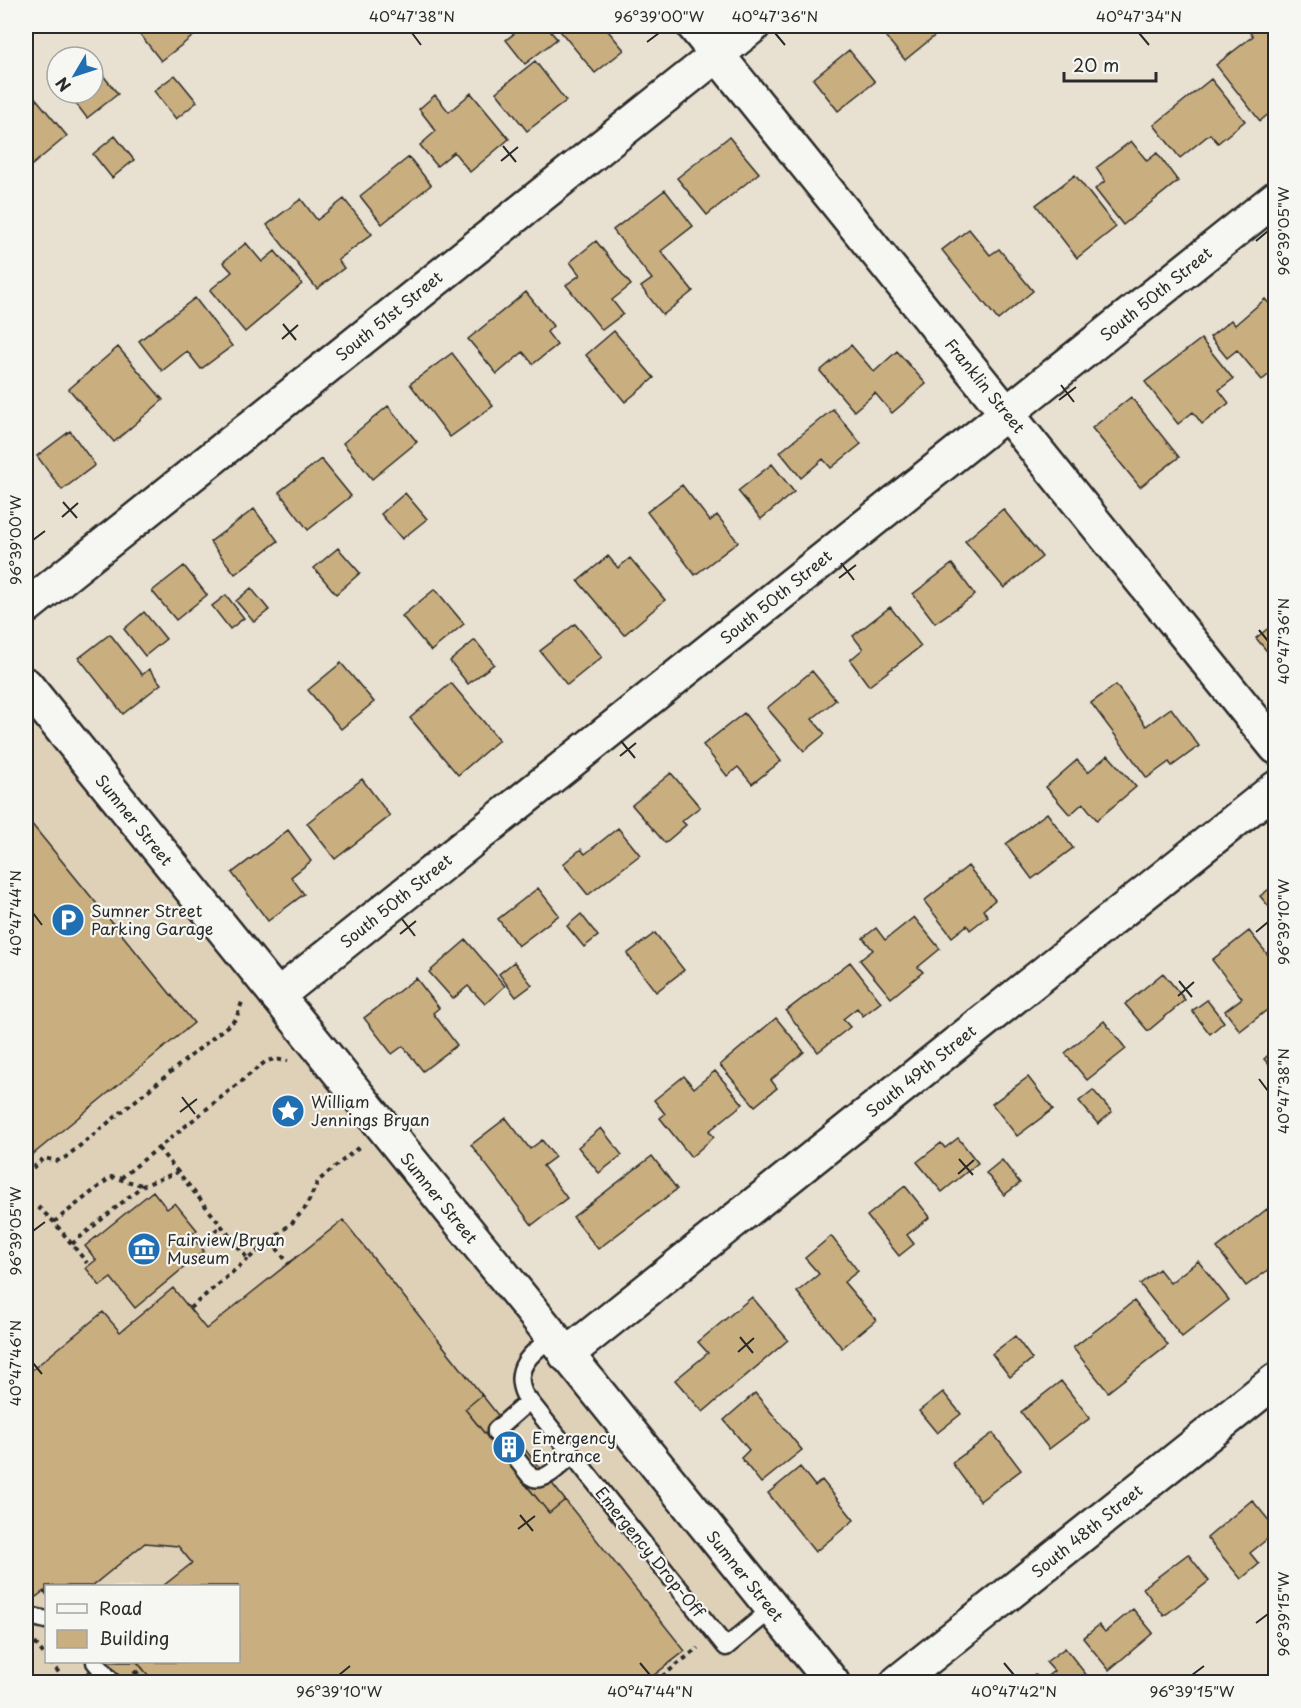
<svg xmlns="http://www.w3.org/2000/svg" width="1301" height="1708" font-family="'Playpen Sans',sans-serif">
<rect width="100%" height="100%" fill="#e8e0d0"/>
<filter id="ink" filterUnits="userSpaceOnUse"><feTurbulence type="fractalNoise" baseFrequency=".0167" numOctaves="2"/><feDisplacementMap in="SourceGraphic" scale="12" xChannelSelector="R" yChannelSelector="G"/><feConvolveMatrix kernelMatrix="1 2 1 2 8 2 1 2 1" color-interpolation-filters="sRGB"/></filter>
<g filter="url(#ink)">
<path fill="#dfd1b8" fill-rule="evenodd" d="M26 685 823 1670 807 1682H26ZM46 1586H238V1662H46Z"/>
<path fill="#c9ae7f" stroke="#2b2b2b" stroke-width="1.5" d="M141 26H197L201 30 161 61 136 29Z
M524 26H546L557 39 525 64 506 40Z
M556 26H604L624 50 595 73Z
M888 26H940L943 29 905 60 881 31Z
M1244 26H1274L1276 28V108L1260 121 1216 65 1253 36Z
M849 50 875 82 838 111 813 79Z
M535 61 566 101 527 131 496 92Z
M93 63 118 94 87 118 68 93H93Z
M175 75 197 102 176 119 154 91Z
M1211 79 1245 121 1218 143 1210 134 1180 158 1154 125Z
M471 93 509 139 470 172 454 152 437 166 420 145 436 131 419 109 435 95 449 112Z
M33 95 67 136 26 170V101Z
M115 136 134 160 112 178 93 154Z
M729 137 759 173 707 215 677 178Z
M1131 141 1147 161 1157 153 1178 181 1123 225 1095 189 1105 181 1096 168Z
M409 157 431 185 382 224 360 196Z
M1075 175 1116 227 1077 258 1036 205Z
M665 190 693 226 661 251 693 291 663 315 641 287 652 279 613 230Z
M301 199 317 220 344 199 372 234 338 260 344 268 317 289 267 225Z
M969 229 990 255 999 249 1033 291 998 320 942 250Z
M596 241 631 285 612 300 623 314 602 330 566 285 580 275 570 262Z
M246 243 262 262 275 251 302 284 245 332 210 290 232 272 223 262Z
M526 292 553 326 547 332 557 345 533 364 523 352 497 374 468 339Z
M195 298 232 346 201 369 187 351 162 371 139 341Z
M1265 299 1276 311V322L1273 324 1276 328V369L1262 380 1237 350 1227 358 1210 337 1231 320 1235 325Z
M614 331 654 378 625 402 586 355Z
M1201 339 1233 379 1219 390 1229 403 1202 424 1193 412 1178 424 1145 382Z
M851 345 874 372 897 351 926 384 892 413 875 393 854 411 820 371Z
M118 347 163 400 114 442 69 389Z
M452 353 493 406 450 437 410 384Z
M1131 397 1179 457 1140 487 1092 428Z
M388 406 417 442 372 479 343 443Z
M833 409 861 444 831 468 823 459 801 478 780 452Z
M70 431 95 465 62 490 37 456Z
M321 459 351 496 308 530 279 492Z
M772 464 794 492 761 519 738 491Z
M682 485 710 521 717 515 738 542 695 575 647 512Z
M405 493 427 519 402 539 381 514Z
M254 509 278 541 235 574 210 542Z
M1003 509 1042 557 1004 588 965 541Z
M338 548 360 573 336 594 314 568Z
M608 556 618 568 630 558 665 600 624 635 578 581Z
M952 564 975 595 935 623 913 594Z
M184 566 207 595 176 620 152 591Z
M251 588 269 610 254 622 236 601Z
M435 589 464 624 431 651 402 616Z
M226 595 244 618 230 629 212 606Z
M890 607 921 646 869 686 850 660 863 649 853 636Z
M144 612 166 639 145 656 124 629Z
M1276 622V662L1256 638Z
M575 624 602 657 567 685 540 651Z
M110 634 142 675 149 669 161 684 123 714 79 658Z
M475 640 494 664 468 684 450 661Z
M341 663 374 702 341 729 308 690Z
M812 671 836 700 812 719 825 734 804 751 767 708Z
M451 683 499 740 458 775 410 718Z
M1116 685 1146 726 1171 708 1199 746 1172 766 1169 762 1147 778 1091 703Z
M744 713 781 761 752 784 738 767 727 776 703 745Z
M1108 755 1136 787 1097 820 1083 803 1070 815 1046 787 1077 760 1088 772Z
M671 773 700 807 682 821 686 825 665 843 632 805Z
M362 779 390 816 335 859 307 823Z
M1047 813 1073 848 1032 879 1006 844Z
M26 817 194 1023 26 1160Z
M618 828 640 855 588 895 563 864 581 849 585 854Z
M288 830 311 861 291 877 304 894 268 921 232 873Z
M968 866 995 900 983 910 988 916 970 930 967 925 952 937 924 901Z
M1276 884V915L1260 896Z
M538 888 559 915 518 946 498 919Z
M581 914 598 936 584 947 567 926Z
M914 917 940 949 918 967 923 972 891 998 860 960 873 950 863 938 876 928 885 940Z
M1249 931 1276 965V1003L1240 1031 1225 1011 1242 998 1212 960Z
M655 933 684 970 656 992 627 954Z
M466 940 505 986 485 1004 468 986 453 999 429 972Z
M514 962 532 985 516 997 499 974Z
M850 962 881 1002 863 1016 857 1008 843 1019 850 1027 818 1052 786 1011Z
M1163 973 1185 1000 1148 1031 1125 1004Z
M416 978 439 1008 433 1013 457 1045 423 1071 403 1046 392 1054 364 1018Z
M1207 1000 1224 1022 1210 1034 1192 1011Z
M776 1018 804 1052 771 1080 777 1088 755 1106 720 1065Z
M1104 1021 1126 1049 1087 1080 1065 1053Z
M1275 1049 1276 1070 1275 1071 1264 1059Z
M715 1071 743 1104 709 1131 714 1137 691 1157 660 1118 665 1114 654 1100 684 1076 694 1088Z
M1028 1077 1053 1109 1017 1136 992 1104Z
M1093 1090 1112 1112 1098 1124 1079 1101Z
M506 1118 530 1149 542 1140 555 1157 543 1166 567 1198 532 1225 471 1145Z
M601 1128 622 1155 599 1173 578 1147Z
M958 1138 978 1163 942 1192 917 1162 941 1143 945 1148Z
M652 1156 677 1189 598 1249 573 1217Z
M1002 1160 1020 1183 1004 1195 986 1173Z
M905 1186 930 1217 907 1235 914 1244 899 1256 867 1216Z
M153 1191 167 1209 175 1203 197 1230 191 1235 204 1251 135 1308 111 1278 100 1286 86 1268 96 1260 85 1246Z
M1267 1209 1276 1221V1264L1246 1286 1217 1248Z
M343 1220 482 1395 465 1409 526 1485 549 1513 565 1500 685 1651 645 1682H154L137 1662H238V1586H163L192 1563 178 1546 145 1543 92 1586H46V1594L44 1591 36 1597 26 1584V1361L32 1370 103 1312 120 1332 173 1288 206 1329Z
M831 1236 858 1271 844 1282 876 1320 842 1348 797 1292 819 1274 805 1258Z
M1198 1261 1229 1300 1182 1337 1140 1284 1159 1269 1170 1283Z
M752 1297 788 1340 703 1412 675 1380 708 1353 698 1342Z
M1134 1301 1168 1345 1108 1392 1073 1348Z
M1015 1336 1032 1359 1010 1377 992 1354Z
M1061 1381 1090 1418 1049 1449 1021 1412Z
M943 1392 961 1414 937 1433 919 1411Z
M755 1393 802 1450 761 1483 741 1458 749 1450 724 1420Z
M482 1395 565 1500 549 1513 465 1409Z
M993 1433 1021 1470 980 1501 952 1463Z
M800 1467 815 1486 822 1480 854 1520 815 1552 768 1493Z
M1252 1500 1276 1529V1532L1250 1553 1259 1564 1241 1579 1207 1538Z
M1188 1554 1209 1581 1164 1616 1143 1588Z
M1133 1609 1153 1633 1109 1670 1083 1638 1099 1625 1105 1632Z
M1065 1648 1092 1682H1024L1035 1674 1041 1681 1054 1671 1046 1662Z
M101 1662H137L154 1682H75Z"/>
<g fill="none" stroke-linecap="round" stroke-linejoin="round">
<defs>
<path id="service" d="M552 1337C533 1352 512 1367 524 1394L726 1647 772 1609
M529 1401 496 1430V1433L530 1476C543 1486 562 1463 572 1455
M26 1615 46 1620
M95 1662 112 1682"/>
<path id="minor" d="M694 26 1276 747
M26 607 753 26
M277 996 1276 198
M566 1355 1276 788"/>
<path id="tertiary" d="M26 685 832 1682"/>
<path id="secondary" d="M898 1682 1276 1380"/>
</defs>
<use href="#service" stroke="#2b2b2b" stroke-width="21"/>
<use href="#minor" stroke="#2b2b2b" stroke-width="38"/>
<use href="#tertiary" stroke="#2b2b2b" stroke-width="38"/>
<use href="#secondary" stroke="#2b2b2b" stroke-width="38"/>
<path stroke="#2b2b2b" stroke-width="4" stroke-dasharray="4.5 4.5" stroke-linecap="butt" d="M158 1148 178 1172
M26 1174 44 1158 57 1161 66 1157 236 1019 242 1002
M121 1178 265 1062 274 1059 288 1061
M38 1207 54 1222 87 1263
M54 1222 111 1177 142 1185
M271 1241 289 1264
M201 1243 221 1226
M72 1244 142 1186 178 1172 248 1259 293 1222 306 1207 318 1181 359 1147
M190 1308 248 1259
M35 1643 46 1657
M50 1662 67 1682
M134 1671 143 1682
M135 1674 143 1668
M655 1682 698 1648"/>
<use href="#service" stroke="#f6f6f2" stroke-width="16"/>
<use href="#minor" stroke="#f6f6f2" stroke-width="33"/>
<use href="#tertiary" stroke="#f6f6f2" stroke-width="33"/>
<use href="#secondary" stroke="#f6f6f2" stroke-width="33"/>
</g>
</g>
<path fill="none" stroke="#2b2b2b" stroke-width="2" d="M412 33 421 45M775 33 785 45M1139 33 1149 45M647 42 659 33M503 146 516 162M501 161 518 147M1256 241 1268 231M283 324 296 340M282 339 298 325M1061 385 1074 402M1059 400 1076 387M63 502 77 518M62 517 78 503M33 540 45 531M841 563 854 580M839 578 856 565M1259 630 1268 641M621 741 635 758M620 756 636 743M33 913 42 925M402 919 415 936M1256 932 1268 922M400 934 416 921M1179 981 1192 997M1178 996 1194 982M1259 1079 1268 1091M182 1097 195 1114M180 1112 197 1099M959 1159 973 1175M958 1174 974 1160M33 1231 45 1222M740 1337 753 1353M738 1352 754 1338M33 1363 42 1374M520 1515 533 1531M518 1529 535 1516M1256 1623 1268 1614M640 1663 650 1675M1004 1663 1014 1675M339 1675 350 1666M1192 1675 1204 1666"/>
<defs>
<symbol id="parking-disc" viewBox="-11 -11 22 22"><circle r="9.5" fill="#1f6fb2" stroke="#f6f6f2"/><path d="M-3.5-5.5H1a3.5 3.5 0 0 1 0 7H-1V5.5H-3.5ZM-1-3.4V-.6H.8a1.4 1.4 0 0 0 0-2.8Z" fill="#fff"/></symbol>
<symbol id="sight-disc" viewBox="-11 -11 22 22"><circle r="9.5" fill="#1f6fb2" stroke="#f6f6f2"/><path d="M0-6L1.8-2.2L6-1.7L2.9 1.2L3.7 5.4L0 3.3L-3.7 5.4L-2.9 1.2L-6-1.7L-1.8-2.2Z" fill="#fff"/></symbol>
<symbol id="museum-disc" viewBox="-11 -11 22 22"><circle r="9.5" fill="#1f6fb2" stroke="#f6f6f2"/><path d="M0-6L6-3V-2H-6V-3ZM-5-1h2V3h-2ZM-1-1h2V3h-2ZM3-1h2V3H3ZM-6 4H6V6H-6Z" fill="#fff"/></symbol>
<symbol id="building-disc" viewBox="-11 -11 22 22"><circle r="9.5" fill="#1f6fb2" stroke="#f6f6f2"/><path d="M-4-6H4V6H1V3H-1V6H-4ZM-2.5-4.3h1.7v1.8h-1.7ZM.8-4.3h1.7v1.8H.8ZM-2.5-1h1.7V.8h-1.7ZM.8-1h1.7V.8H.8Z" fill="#fff"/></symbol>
</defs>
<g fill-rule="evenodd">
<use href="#parking-disc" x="49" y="901" width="38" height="38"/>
<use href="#sight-disc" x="269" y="1092" width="38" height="38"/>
<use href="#museum-disc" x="125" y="1230" width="38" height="38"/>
<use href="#building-disc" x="490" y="1428" width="38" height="38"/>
</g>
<g text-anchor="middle" stroke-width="4.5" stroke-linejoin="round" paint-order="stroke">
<g font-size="16" fill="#2b2b2b" stroke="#f6f6f2">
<text transform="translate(1156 294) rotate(-39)" y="6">South 50th Street</text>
<text transform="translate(389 316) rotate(-39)" y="6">South 51st Street</text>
<text transform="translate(985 386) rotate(51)" y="6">Franklin Street</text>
<text transform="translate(776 597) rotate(-39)" y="6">South 50th Street</text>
<text transform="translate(134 820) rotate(51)" y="6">Sumner Street</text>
<text transform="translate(396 901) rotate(-39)" y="6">South 50th Street</text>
<text transform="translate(921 1071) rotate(-39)" y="6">South 49th Street</text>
<text transform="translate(439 1198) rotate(51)" y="6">Sumner Street</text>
<text transform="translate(1087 1531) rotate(-39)" y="6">South 48th Street</text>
<text transform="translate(650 1552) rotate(51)" y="6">Emergency Drop-Off</text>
<text transform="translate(745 1576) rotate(51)" y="6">Sumner Street</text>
</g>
<g font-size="16" fill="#2b2b2b" stroke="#f6f6f2" text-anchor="start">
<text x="91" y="917">Sumner Street<tspan x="91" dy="18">Parking Garage</tspan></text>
<text x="311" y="1108">William<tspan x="311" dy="18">Jennings Bryan</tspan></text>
<text x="167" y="1246">Fairview/Bryan<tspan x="167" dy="18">Museum</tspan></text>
<text x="532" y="1444">Emergency<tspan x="532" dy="18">Entrance</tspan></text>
</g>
</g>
<rect width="1301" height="1708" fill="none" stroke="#f6f6f2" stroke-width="66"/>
<rect x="45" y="1585" width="195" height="78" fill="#f6f6f2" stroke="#a5a5a2" stroke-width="1.5"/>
<rect x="57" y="1604" width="30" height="9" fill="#f6f6f2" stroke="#a5a5a2" stroke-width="1.5"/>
<text x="99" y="1615" font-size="18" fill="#2b2b2b">Road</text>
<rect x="57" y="1630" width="30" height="18" fill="#c9ae7f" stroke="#a5a5a2" stroke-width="1.5"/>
<text x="99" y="1645" font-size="18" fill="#2b2b2b">Building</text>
<g transform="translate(75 75) rotate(231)"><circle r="28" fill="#f6f6f2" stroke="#a5a5a2" stroke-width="1.5"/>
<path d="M0-4.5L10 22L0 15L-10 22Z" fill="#1f6fb2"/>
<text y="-9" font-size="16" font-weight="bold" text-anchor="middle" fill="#2b2b2b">N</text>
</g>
<path d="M1064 72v9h92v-9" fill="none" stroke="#2b2b2b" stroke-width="3"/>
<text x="1073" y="72" font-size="18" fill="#2b2b2b" stroke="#f6f6f2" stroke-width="4.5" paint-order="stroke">20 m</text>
<rect x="33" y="33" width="1235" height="1642" fill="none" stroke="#2b2b2b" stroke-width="2"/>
<g font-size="15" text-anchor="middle" fill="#2b2b2b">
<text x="412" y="22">40°47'38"N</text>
<text x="659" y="22">96°39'00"W</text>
<text x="775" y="22">40°47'36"N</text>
<text x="1139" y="22">40°47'34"N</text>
<text transform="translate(1284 231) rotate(-90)" y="5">96°39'05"W</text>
<text transform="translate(16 540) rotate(-90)" y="5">96°39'00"W</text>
<text transform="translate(1284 641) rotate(-90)" y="5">40°47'36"N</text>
<text transform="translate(16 913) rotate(-90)" y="5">40°47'44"N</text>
<text transform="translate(1284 922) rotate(-90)" y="5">96°39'10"W</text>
<text transform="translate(1284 1091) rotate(-90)" y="5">40°47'38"N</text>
<text transform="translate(16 1231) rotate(-90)" y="5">96°39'05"W</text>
<text transform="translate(16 1363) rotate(-90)" y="5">40°47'46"N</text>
<text transform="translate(1284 1614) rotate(-90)" y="5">96°39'15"W</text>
<text x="339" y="1697">96°39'10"W</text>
<text x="650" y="1697">40°47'44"N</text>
<text x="1014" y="1697">40°47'42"N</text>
<text x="1192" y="1697">96°39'15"W</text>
</g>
</svg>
